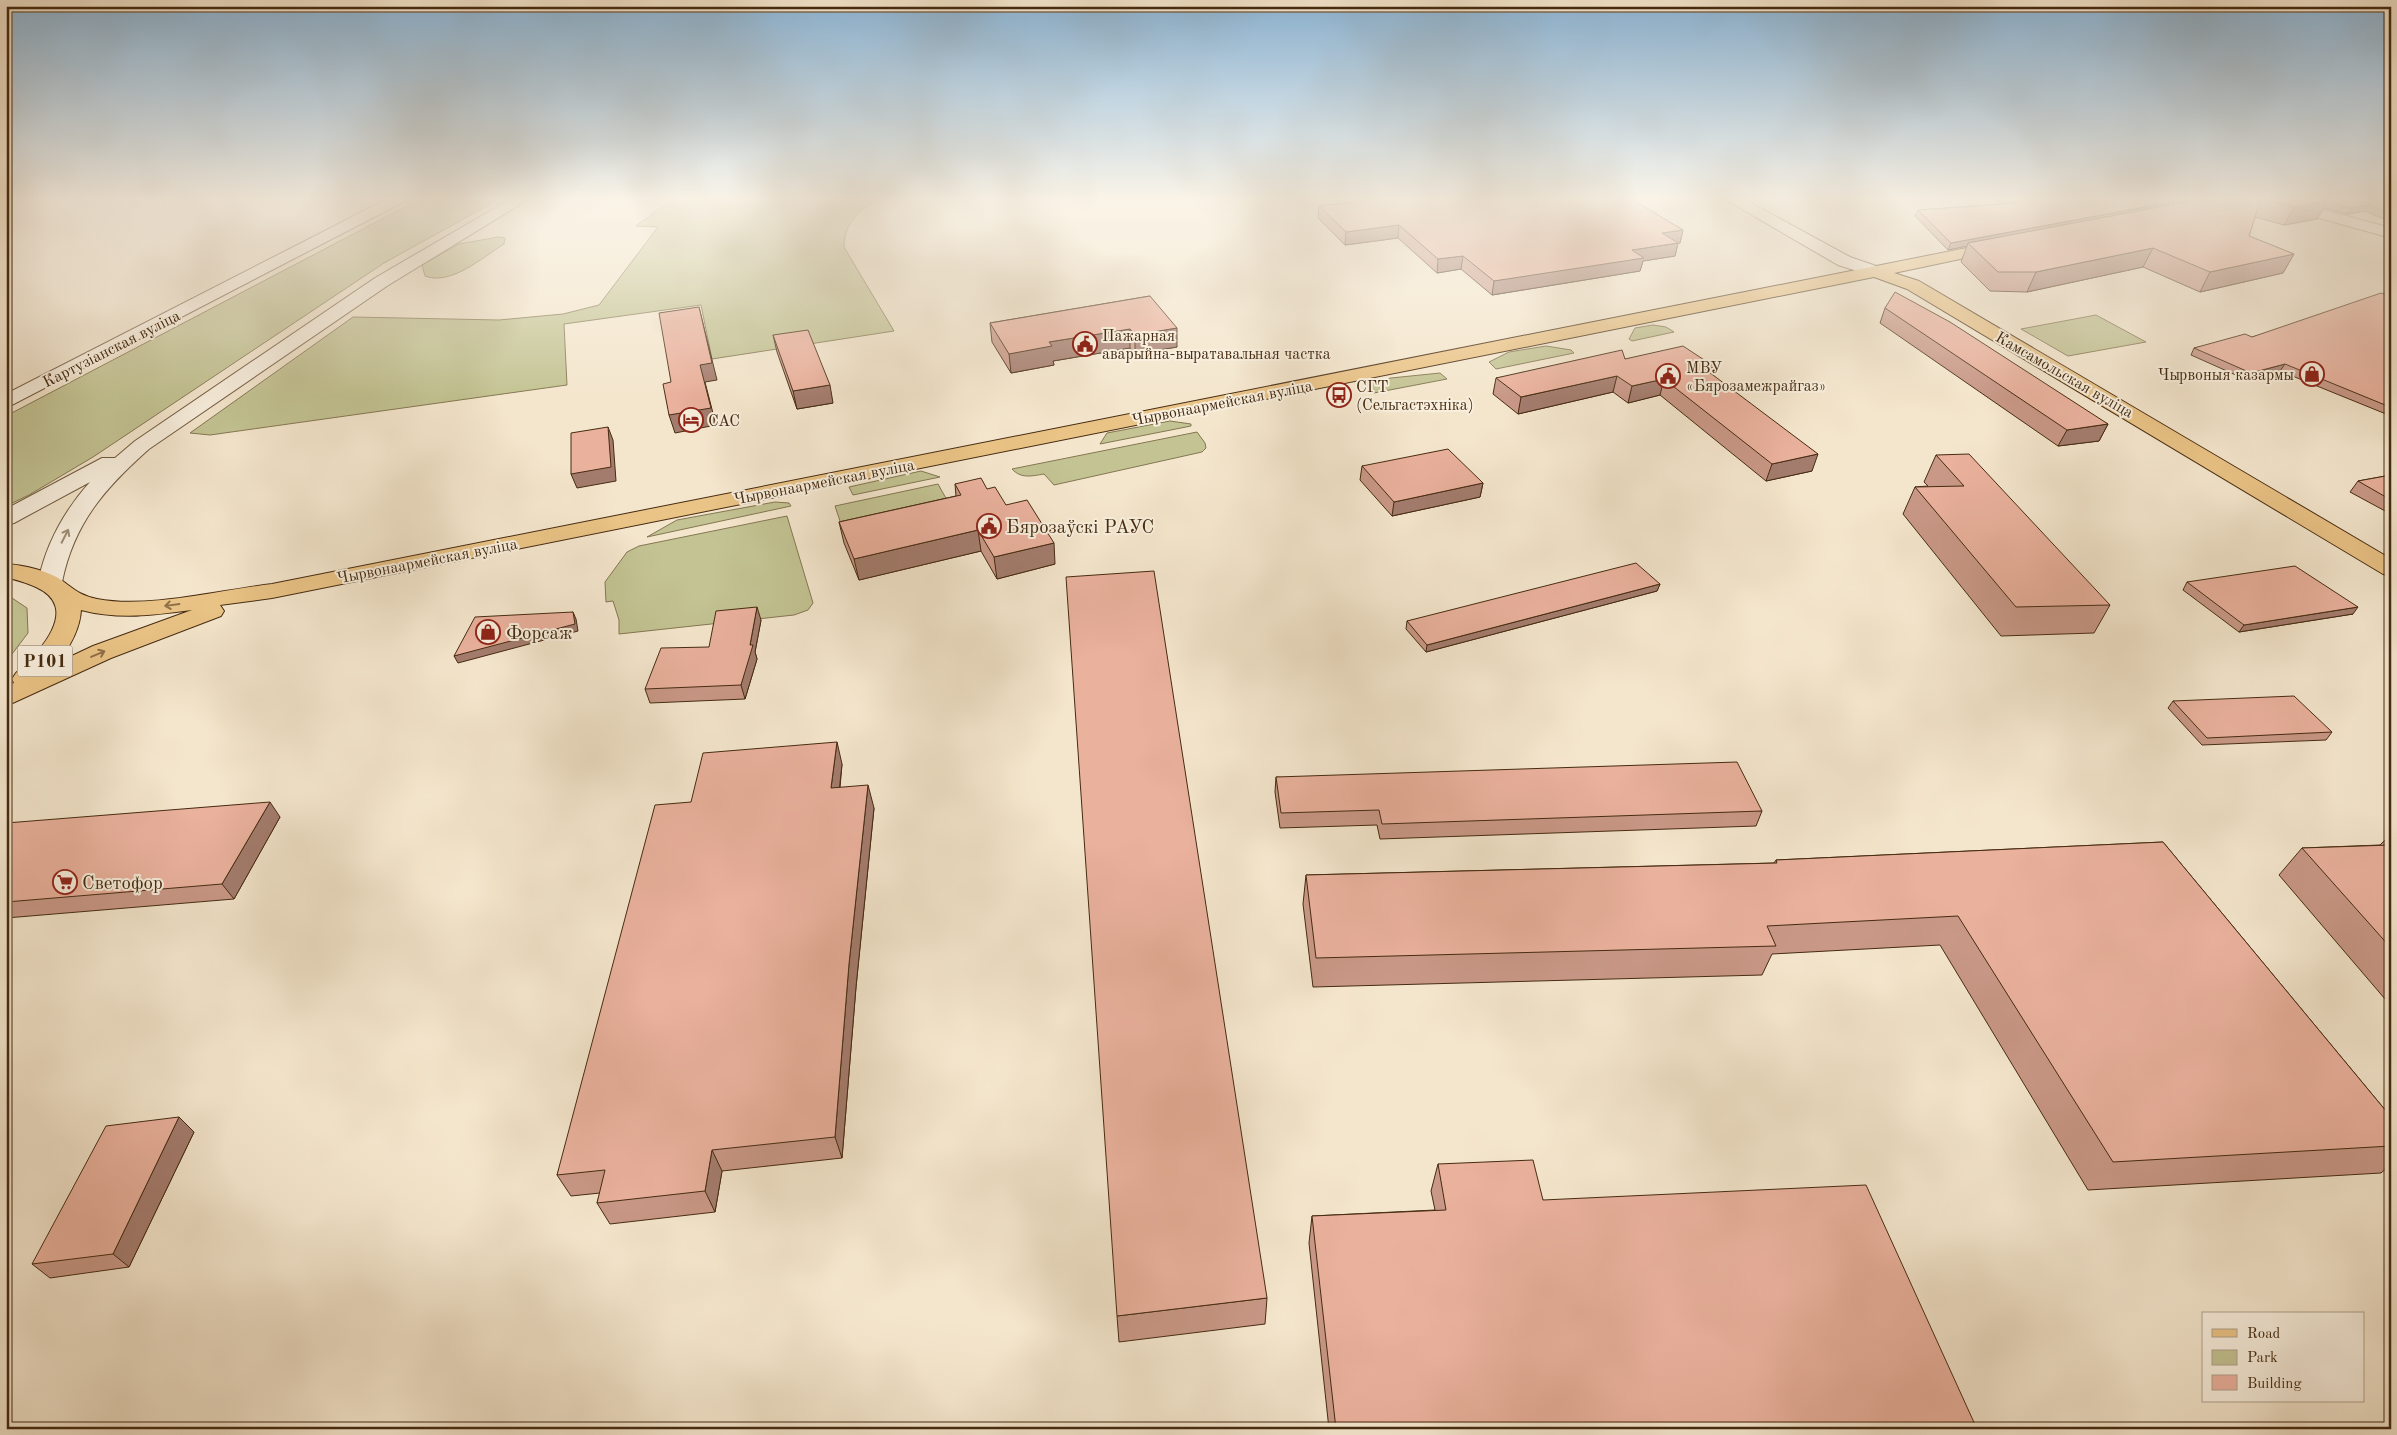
<svg xmlns="http://www.w3.org/2000/svg" width="2397" height="1435" font-family="'Old Standard TT',serif">
<rect width="100%" height="100%" fill="#f4e6cd"/>
<filter id="stains"><feTurbulence type="fractalNoise" baseFrequency=".004" numOctaves="4"/><feColorMatrix values="0 0 0 0 .2 0 0 0 0 .09 0 0 0 0 .02 0 0 0 .5 -.17"/></filter>
<radialGradient id="worn" r=".72"><stop offset=".6" stop-color="#630" stop-opacity="0"/><stop offset="1" stop-color="#630" stop-opacity=".3"/></radialGradient>
<path fill="#c3c393" stroke="#847752" d="M424 197H503L384 263 93 457 29 495 6 506V416Z
M675 197H887C863 205 844 221 844 247L894 331 712 359 701 305 564 324 567 385 210 435 190 433 353 317 499 320 563 314 599 305 658 227 636 226Z
M498 237 505 238 504 244C483 257 451 286 425 276L422 265 459 244Z
M2096 315 2146 342 2068 356 2021 329Z
M1653 325 1666 327 1674 332 1632 341 1629 339 1635 328Z
M1546 346 1571 350 1574 353 1496 369 1489 362 1509 352Z
M1440 373 1447 379 1374 393 1365 383 1391 378Z
M1170 421 1191 424V426L1100 444 1107 433Z
M1197 432 1205 443 1206 448 1202 452 1054 485 1044 474C1032 476 1021 479 1012 469Z
M921 471 940 477 853 495 849 487Z
M938 484 953 511 845 536 835 506Z
M775 502 789 503 791 506 647 537 677 520Z
M787 516 813 603 808 610 794 615 619 634V620L613 601 606 602 605 582 627 552 639 546Z
M6 594 27 608 28 633 6 662Z"/>
<g fill="none" stroke-linecap="round" stroke-linejoin="round">
<defs>
<path id="minor" d="M391 197H410L407 200 6 408V394Z
M514 197H532L387 286 149 449C105 488 74 523 62 582L59 587 50 589 41 587 38 582C46 544 64 511 90 482L14 523 6 525V509L102 458H115L135 441 375 278Z
M1721 197H1740L1850 257 1879 267 1882 271 1879 275 1873 276 1838 265Z
M2253 197H2276L2391 228V238L2255 200Z"/>
<path id="major" d="M2002 241 2008 243 2010 246 2008 249 1894 273 1919 281 2391 559V576L2383 574 1907 289 1874 277 272 598 220 605 224 611 221 616 111 658 6 706V686L14 683 12 679 16 673C39 653 82 608 36 587 26 583 17 579 6 578V564C24 565 50 571 64 582 76 591 82 596 97 599 148 609 220 590 272 584ZM81 610C119 620 155 615 192 610L93 646 57 663C69 648 80 630 81 610Z"/>
</defs>
<use href="#minor" stroke="#715a40" stroke-width="2"/>
<use href="#major" stroke="#452b11" stroke-width="2"/>
<use href="#minor" fill="#f8efde" fill-rule="evenodd"/>
<use href="#major" fill="#eac386" fill-rule="evenodd"/>
</g>
<path fill="#c99887" stroke="#452b11" d="M1991 197H2391V222L2365 211 2347 214 2324 208 2317 219 2284 225 2255 217 2249 236 2294 254 2283 273 2200 292 2143 267 2027 292 1990 291 1961 262 1967 246 1948 250 1915 216 1918 210 2004 204Z
M1319 206 1683 230 1680 243H1678L1675 256 1643 261 1640 271 1492 295 1461 269 1437 273 1398 238 1345 245 1318 218Z
M1150 296 1177 347 1135 354 1130 348 1053 361 1054 365 1011 373 992 342 990 323Z
M2391 296V412L2386 414 2280 371 2247 380 2191 355 2194 348 2252 337Z
M1885 308 2108 424 2099 441 2058 446 1880 323Z
M773 335 833 403 797 409 777 352Z
M1625 359 1713 375 1812 471 1766 481 1660 395 1628 403 1613 392 1518 414 1493 394 1496 378Z
M1936 455 2110 605 2094 633 2001 636 1903 514 1915 487 1928 486 1924 482Z
M1362 466 1483 483 1480 497 1392 516 1360 480Z
M2391 475V511L2387 512 2350 492 2358 481Z
M955 484 987 489 1006 505 1055 564 997 579 981 551 859 580 844 543 839 522 956 496Z
M2187 582 2353 614 2239 632 2183 590Z
M1660 584 1657 591 1426 652 1406 629 1407 621Z
M761 620 755 652 757 659 745 699 650 703 645 689Z
M2173 701 2332 732 2326 740 2202 745 2168 708Z
M842 764 840 788 874 808 856 987 842 1158 722 1171 715 1212 610 1224 597 1203 600 1193 571 1196 557 1175 691 802Z
M1276 777 1762 811 1756 826 1380 839 1377 825 1280 828 1275 792Z
M280 817 234 899 6 918V823Z
M2391 834V1006L2279 875 2302 848 2380 845Z
M2163 842 2391 1117V1164L2381 1173 2088 1190 1940 945 1772 954 1762 975 1313 987 1303 904 1306 875 1774 863 1776 860Z
M194 1132 129 1267 50 1278 32 1264Z
M1438 1164 1543 1200 1977 1429H1329L1309 1243 1312 1216 1435 1210 1431 1191Z
M1267 1298 1265 1324 1119 1342 1117 1316Z"/>
<path fill="#a47c6e" stroke="#452b11" d="M2199 197H2229L1968 243 1967 246 1948 250 1951 243Z
M2328 201 2317 219 2284 225 2294 207Z
M2369 205 2365 211 2347 214 2351 208Z
M1399 225 1398 238 1345 245 1346 232Z
M1683 230 1680 243 1659 246 1662 233Z
M1678 243 1675 256 1643 261 1640 271 1492 295 1494 281 1632 250Z
M2153 248 2143 267 2027 292 2036 272Z
M2294 254 2283 273 2200 292 2210 272Z
M1463 256 1461 269 1437 273 1438 259Z
M699 307 717 380 705 382 716 425 675 433 669 415 700 365Z
M1177 328V347L1135 354V335Z
M1130 329V348L1053 361 1054 365 1011 373 1009 354 1049 342Z
M2285 364 2280 371 2247 380 2251 373Z
M1715 367 1710 383 1705 369Z
M1617 376 1613 392 1518 414 1521 397Z
M1664 379 1660 395 1628 403 1632 386Z
M830 385 833 403 797 409 793 391Z
M2391 407V412L2386 414Z
M2108 424 2099 441 2058 446 2067 430Z
M608 427 613 440 616 481 577 488 571 474Z
M1818 454 1812 471 1766 481 1772 464Z
M1483 483 1480 497 1392 516 1394 502Z
M2391 506V511L2387 512Z
M978 530 981 551 859 580 854 559Z
M1054 543 1055 564 997 579 994 557Z
M1660 584 1657 591 1426 652 1427 645Z
M757 607 761 620 755 652 757 659 745 699 741 685 750 645Z
M2358 607 2353 614 2239 632 2244 625Z
M573 612 576 619 578 631 458 663 454 656Z
M837 742 842 764 837 811 831 788Z
M868 785 874 808 856 987 842 1158 835 1137 849 964Z
M270 802 280 817 234 899 222 884Z
M179 1117 194 1132 129 1267 113 1254Z
M712 1150 722 1171 715 1212 705 1191Z"/>
<path fill="#eab19d" stroke="#452b11" d="M1393 197H1628L1683 230 1662 233 1678 243 1632 250 1644 258 1494 281 1463 256 1438 259 1399 225 1346 232 1319 206Z
M2005 197H2199L1951 243 1918 210 2016 203Z
M2212 197H2311L2328 201 2294 207 2261 198 2249 236 2294 254 2210 272 2153 248 2036 272H1998L1968 243Z
M2311 197H2391V213L2369 205 2351 208Z
M1895 292 1950 322 2108 424 2067 430 1885 308Z
M2381 293 2391 296 2390 407 2285 364 2251 373 2194 348 2245 334 2252 337Z
M1150 296 1177 328 1135 335 1130 329 1049 342 1052 346 1009 354 990 323Z
M699 307 712 363 700 365 711 408 669 415 663 384 671 382 659 313Z
M808 330 830 385 793 391 773 335Z
M1683 346 1715 367 1705 369 1818 454 1772 464 1664 379 1632 386 1617 376 1521 397 1496 378 1622 350 1625 359Z
M608 427 611 467 571 474V433Z
M1448 449 1483 483 1394 502 1362 466Z
M1969 454 2110 605 2016 607 1915 487 1964 486 1936 455Z
M2391 475V500L2358 481Z
M981 478 987 489 995 487 1006 505 1027 500 1054 543 994 557 978 530 854 559 839 522 961 495 955 484Z
M1636 563 1660 584 1427 645 1407 621Z
M2295 566 2358 607 2244 625 2187 582Z
M1154 571 1267 1298 1117 1316 1066 577Z
M757 607 750 645H753L741 685 645 689 661 648 709 647 716 611Z
M573 612 575 624 454 656 475 617Z
M2294 696 2332 732 2207 738 2173 701Z
M837 742 831 788 868 785 849 964 835 1137 712 1150 705 1191 597 1203 605 1170 557 1175 655 805 691 802 703 753Z
M1737 762 1762 811 1382 824 1379 810 1281 813 1276 777Z
M270 802 222 884 6 902V823Z
M2163 842 2391 1117V1146L2113 1162 1958 916 1767 926 1776 946 1316 958 1306 875 1777 863 1776 860Z
M2391 845V948L2302 848Z
M179 1117 113 1254 32 1264 106 1126Z
M1533 1160 1543 1200 1866 1185 1977 1429H1336L1312 1216 1446 1210 1438 1164Z"/>
<defs><path id="oneway-shaft" d="M-6 0H5M1.5-3L5.5 0L1.5 3" fill="none" stroke-width="1.6" stroke-linecap="round" stroke-linejoin="round" transform="scale(1.25)"/></defs>
<use stroke="#9e8d78" href="#oneway-shaft" transform="translate(65 536) rotate(-63)"/>
<g stroke="#8f6f46">
<use href="#oneway-shaft" transform="translate(172 605) rotate(172)"/>
<use href="#oneway-shaft" transform="translate(98 654) rotate(-23)"/>
</g>
<linearGradient id="sky" x2="0" y2="1"><stop stop-color="#8cb7d9"/><stop offset="0.5" stop-color="#faf4e8"/><stop offset="1" stop-color="#faf4e8" stop-opacity="0"/></linearGradient>
<rect width="2397" height="397" fill="url(#sky)"/>
<defs>
<symbol id="civic-ring" viewBox="-11 -11 22 22"><circle r="9.5" fill="#f8efde" stroke="#8f2418" stroke-width="1.5"/><path d="M-.6-6.5H3V-4.5H.6V-3L4-1V1h2V6H-6V1h2V-1L-.6-3ZM-1.2 2.5V6h2.4V2.5Z" fill="#8f2418"/></symbol>
<symbol id="shop-ring" viewBox="-11 -11 22 22"><circle r="9.5" fill="#f8efde" stroke="#8f2418" stroke-width="1.5"/><path d="M-5-2.5h2.3a2.7 3.5 0 0 1 5.4 0H5L5.5 6h-11ZM-1.5-2.5h3a1.5 2.3 0 0 0-3 0Z" fill="#8f2418"/></symbol>
<symbol id="bus-ring" viewBox="-11 -11 22 22"><circle r="9.5" fill="#f8efde" stroke="#8f2418" stroke-width="1.5"/><path d="M-5-6H5V4H4V6H2V4H-2V6H-4V4H-5ZM-3.5-4V0h7V-4ZM-3.5 1.2v1.5H-2V1.2ZM2 1.2v1.5H3.5V1.2Z" fill="#8f2418"/></symbol>
<symbol id="hotel-ring" viewBox="-11 -11 22 22"><circle r="9.5" fill="#f8efde" stroke="#8f2418" stroke-width="1.5"/><path d="M-6-4.5h1.5V1H6V5H4.5V3h-9V5H-6ZM-4 0a1.8 1.8 0 1 1 3.6 0ZM.5 0V-2.5h3Q6-2.5 6 0Z" fill="#8f2418"/></symbol>
<symbol id="supermarket-ring" viewBox="-11 -11 22 22"><circle r="9.5" fill="#f8efde" stroke="#8f2418" stroke-width="1.5"/><path d="M-6-5.5h2.5l.6 2H6L4.5 2H-2.5L-4.4-4H-6ZM-1.5 3.2a1.3 1.3 0 1 0 .1 0ZM3 3.2a1.3 1.3 0 1 0 .1 0Z" fill="#8f2418"/></symbol>
</defs>
<g fill-rule="evenodd">
<use href="#civic-ring" x="1071" y="330" width="28" height="28"/>
<use href="#shop-ring" x="2298" y="360" width="28" height="28"/>
<use href="#civic-ring" x="1654" y="362" width="28" height="28"/>
<use href="#bus-ring" x="1325" y="381" width="28" height="28"/>
<use href="#hotel-ring" x="677" y="406" width="28" height="28"/>
<use href="#civic-ring" x="975" y="512" width="28" height="28"/>
<use href="#shop-ring" x="474" y="618" width="28" height="28"/>
<use href="#supermarket-ring" x="51" y="868" width="28" height="28"/>
</g>
<g text-anchor="middle" stroke-width="4" stroke-linejoin="round" paint-order="stroke">
<g font-size="16" fill="#452b11" stroke="#f8efde" text-anchor="start">
<text x="1102" y="341">Пажарная<tspan x="1102" dy="18">аварыйна-выратавальная частка</tspan></text>
<text x="1686" y="373">МВУ<tspan x="1686" dy="18">«Бярозамежрайгаз»</tspan></text>
<text x="2294" y="380" text-anchor="end">Чырвоныя казармы</text>
<text x="1356" y="392">СГТ<tspan x="1356" dy="18">(Сельгастэхніка)</tspan></text>
<text x="708" y="426">САС</text>
</g>
<g font-size="16" fill="#452b11" stroke="#f8efde">
<text transform="translate(111 348) rotate(-27)" y="6">Картузіанская вуліца</text>
<text transform="translate(2065 374) rotate(30)" y="6">Камсамольская вуліца</text>
<text transform="translate(1222 402) rotate(-11)" y="6">Чырвонаармейская вуліца</text>
<text transform="translate(824 481) rotate(-11)" y="6">Чырвонаармейская вуліца</text>
<text transform="translate(427 560) rotate(-11)" y="6">Чырвонаармейская вуліца</text>
</g>
<rect fill="#f8efde" stroke="#7b664e" stroke-width="1" x="17.5" y="645.5" width="55" height="31" rx="4"/>
<g font-size="18" font-weight="bold" fill="#452b11">
<text x="45" y="667">Р101</text>
</g>
<g font-size="19" fill="#452b11" stroke="#f8efde" text-anchor="start">
<text x="1006" y="533">Бярозаўскі РАУС</text>
<text x="506" y="639">Форсаж</text>
<text x="82" y="889">Светофор</text>
</g>
</g>
<rect width="2397" height="1435" fill="none" stroke="#f4e6cd" stroke-width="25"/>
<rect x="8" y="8" width="2382" height="1420" fill="none" stroke="#452b11" stroke-width="2.5"/>
<rect x="12" y="12" width="2372" height="1410" fill="none" stroke="#452b11"/>
<rect x="2202" y="1312" width="162" height="90" fill="#f8efde" stroke="#b0a18c"/>
<rect x="2212" y="1329" width="25" height="8" fill="#eac386" stroke="#b0a18c"/>
<text x="2247" y="1338" font-size="15" fill="#452b11">Road</text>
<rect x="2212" y="1350" width="25" height="15" fill="#c3c393" stroke="#b0a18c"/>
<text x="2247" y="1362" font-size="15" fill="#452b11">Park</text>
<rect x="2212" y="1375" width="25" height="15" fill="#eab19d" stroke="#b0a18c"/>
<text x="2247" y="1388" font-size="15" fill="#452b11">Building</text>
<rect width="100%" height="100%" filter="url(#stains)"/>
<rect width="100%" height="100%" fill="url(#worn)"/>
</svg>
